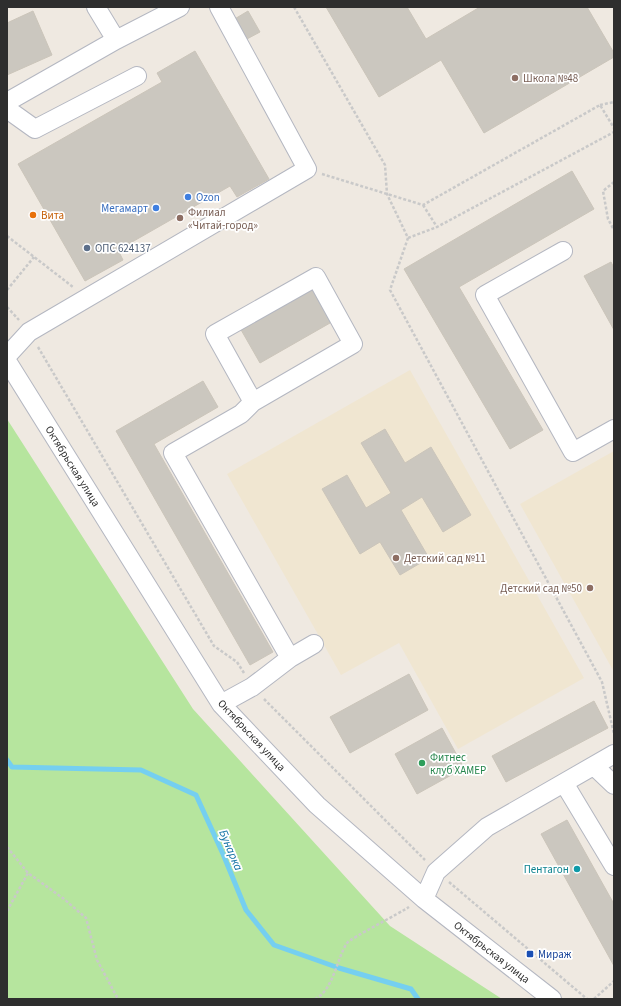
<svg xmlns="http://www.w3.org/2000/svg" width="621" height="1006" font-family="'Source Sans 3',sans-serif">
<rect width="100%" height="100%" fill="#efe9e1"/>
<path fill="#f0e6d1" d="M410 370 584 678 458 749 399 643 341 675 227 474Z
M614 451V672L520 504Z"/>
<path fill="#b6e59e" d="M7 419 193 709 390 926 502 999H7Z"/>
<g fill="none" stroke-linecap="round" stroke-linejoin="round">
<path stroke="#75cff0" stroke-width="5" d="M7 760 12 767 141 770 196 795 223 854 246 910 274 945 339 968 411 989 418 999"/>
</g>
<path fill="#cbc7bf" stroke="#cbc5ba" d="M326 7H407L426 39 480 7H587L614 53V57L484 133 441 60 379 97Z
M33 11 52 55 7 75V23Z
M248 11 260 32 245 40 233 20Z
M195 51 269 179 237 197 230 186 118 250 123 260 85 281 18 164 162 82 157 73Z
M572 171 594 209 459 287 543 430 510 449 404 269Z
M611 262 614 268V330L584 276Z
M317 285 337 319 260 363 240 328Z
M203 381 218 407 154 444 273 652 250 665 116 431Z
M385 429 405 463 431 447 471 515 443 532 422 497 401 510 429 558 400 575 380 542 360 554 322 489 347 475 366 508 391 493 361 443Z
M409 674 428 710 350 753 330 717Z
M594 701 608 728 506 782 492 756Z
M442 728 464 768 417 794 395 754Z
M567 820 614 904V966L541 834Z"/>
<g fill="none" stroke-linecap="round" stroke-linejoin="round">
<defs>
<path id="minor" d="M96 7 116 40
M7 102 116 40 180 7
M7 109 35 129 137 76
M563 251 485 295 573 452 614 429
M7 356 29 332 307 169 219 7
M7 361 221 704 317 805 424 899 552 999
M290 658 314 644
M221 704 252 687 290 658 173 453 241 414 253 402 353 344 316 277 215 334 253 402
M594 766 614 785
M564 783 614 866
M424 899 436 872 487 827 614 754"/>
</defs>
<use href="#minor" stroke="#b4b7c1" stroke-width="20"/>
<path stroke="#c9c9c9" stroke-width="2.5" stroke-dasharray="3 2" stroke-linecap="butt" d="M294 7 385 165 387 194 408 238 390 290 602 682 614 734
M600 105 614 102
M322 174 423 205 600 105 614 128
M614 182 603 191 608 219 614 230
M423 205 437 227 614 132
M7 236 73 287
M408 238 437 227
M7 290 34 257
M7 307 19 320
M38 347 214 646 237 662 244 673
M264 699 425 860
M7 847 28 873 64 899 86 918 97 960 118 999
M449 882 587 999
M7 911 28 873
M315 999C333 991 337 958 347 943 351 938 400 913 409 907
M594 999 614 981"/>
<use href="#minor" stroke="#fff" stroke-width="18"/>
</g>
<g fill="#8d6e63" stroke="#fff" stroke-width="1.5">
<circle cx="515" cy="78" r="4"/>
<circle cx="180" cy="218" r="4"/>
<circle cx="396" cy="558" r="4"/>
<circle cx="590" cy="588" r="4"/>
</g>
<g fill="#3f7fe0" stroke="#fff" stroke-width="1.5">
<circle cx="188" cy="197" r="4"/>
<circle cx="156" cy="208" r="4"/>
</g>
<circle fill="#e8710a" stroke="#fff" stroke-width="1.5" cx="33" cy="215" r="4"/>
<circle fill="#5c6f8a" stroke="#fff" stroke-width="1.5" cx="87" cy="248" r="4"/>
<circle fill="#2e9e5b" stroke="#fff" stroke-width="1.5" cx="422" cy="763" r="4"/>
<circle fill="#0f9aa8" stroke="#fff" stroke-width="1.5" cx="577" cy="869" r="4"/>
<rect fill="#1a4fb4" stroke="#fff" stroke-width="1.5" x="526" y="950" width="8" height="8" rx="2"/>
<g text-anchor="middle" stroke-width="3.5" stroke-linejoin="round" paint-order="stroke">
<g font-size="11" fill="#785e54" stroke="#fff" text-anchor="start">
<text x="523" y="82">Школа №48</text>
<text x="188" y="216">Филиал<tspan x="188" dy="13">«Читай-город»</tspan></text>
<text x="404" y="562">Детский сад №11</text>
<text x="582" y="592" text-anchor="end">Детский сад №50</text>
</g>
<g font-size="11" fill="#366cbe" stroke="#fff" text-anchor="start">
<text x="196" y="201">Ozon</text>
<text x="148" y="212" text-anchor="end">Мегамарт</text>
</g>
<g font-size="11" fill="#c56008" stroke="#fff" text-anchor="start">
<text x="41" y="219">Вита</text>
</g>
<g font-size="11" fill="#4e5e75" stroke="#fff" text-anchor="start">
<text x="95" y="252">ОПС 624137</text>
</g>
<g font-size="11" fill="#2e2e2e" stroke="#fff">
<text transform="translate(73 466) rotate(58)" y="4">Октябрьская улица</text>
<text transform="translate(252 735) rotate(47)" y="4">Октябрьская улица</text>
<text transform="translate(492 952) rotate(38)" y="4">Октябрьская улица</text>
</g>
<g font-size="11" fill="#27864d" stroke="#fff" text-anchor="start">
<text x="430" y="761">Фитнес<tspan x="430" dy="13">клуб ХАМЕР</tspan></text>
</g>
<g font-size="11" fill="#0d838f" stroke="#fff" text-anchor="end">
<text x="569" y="873">Пентагон</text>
</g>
<g font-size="11" fill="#164399" stroke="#fff" text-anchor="start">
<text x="538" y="958">Мираж</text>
</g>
<g font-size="12" font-style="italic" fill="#0d6fa3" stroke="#fff">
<text transform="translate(231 850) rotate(67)" y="4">Бунарка</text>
</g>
</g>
<rect width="621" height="1006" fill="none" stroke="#2e2e2e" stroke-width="16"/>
</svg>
